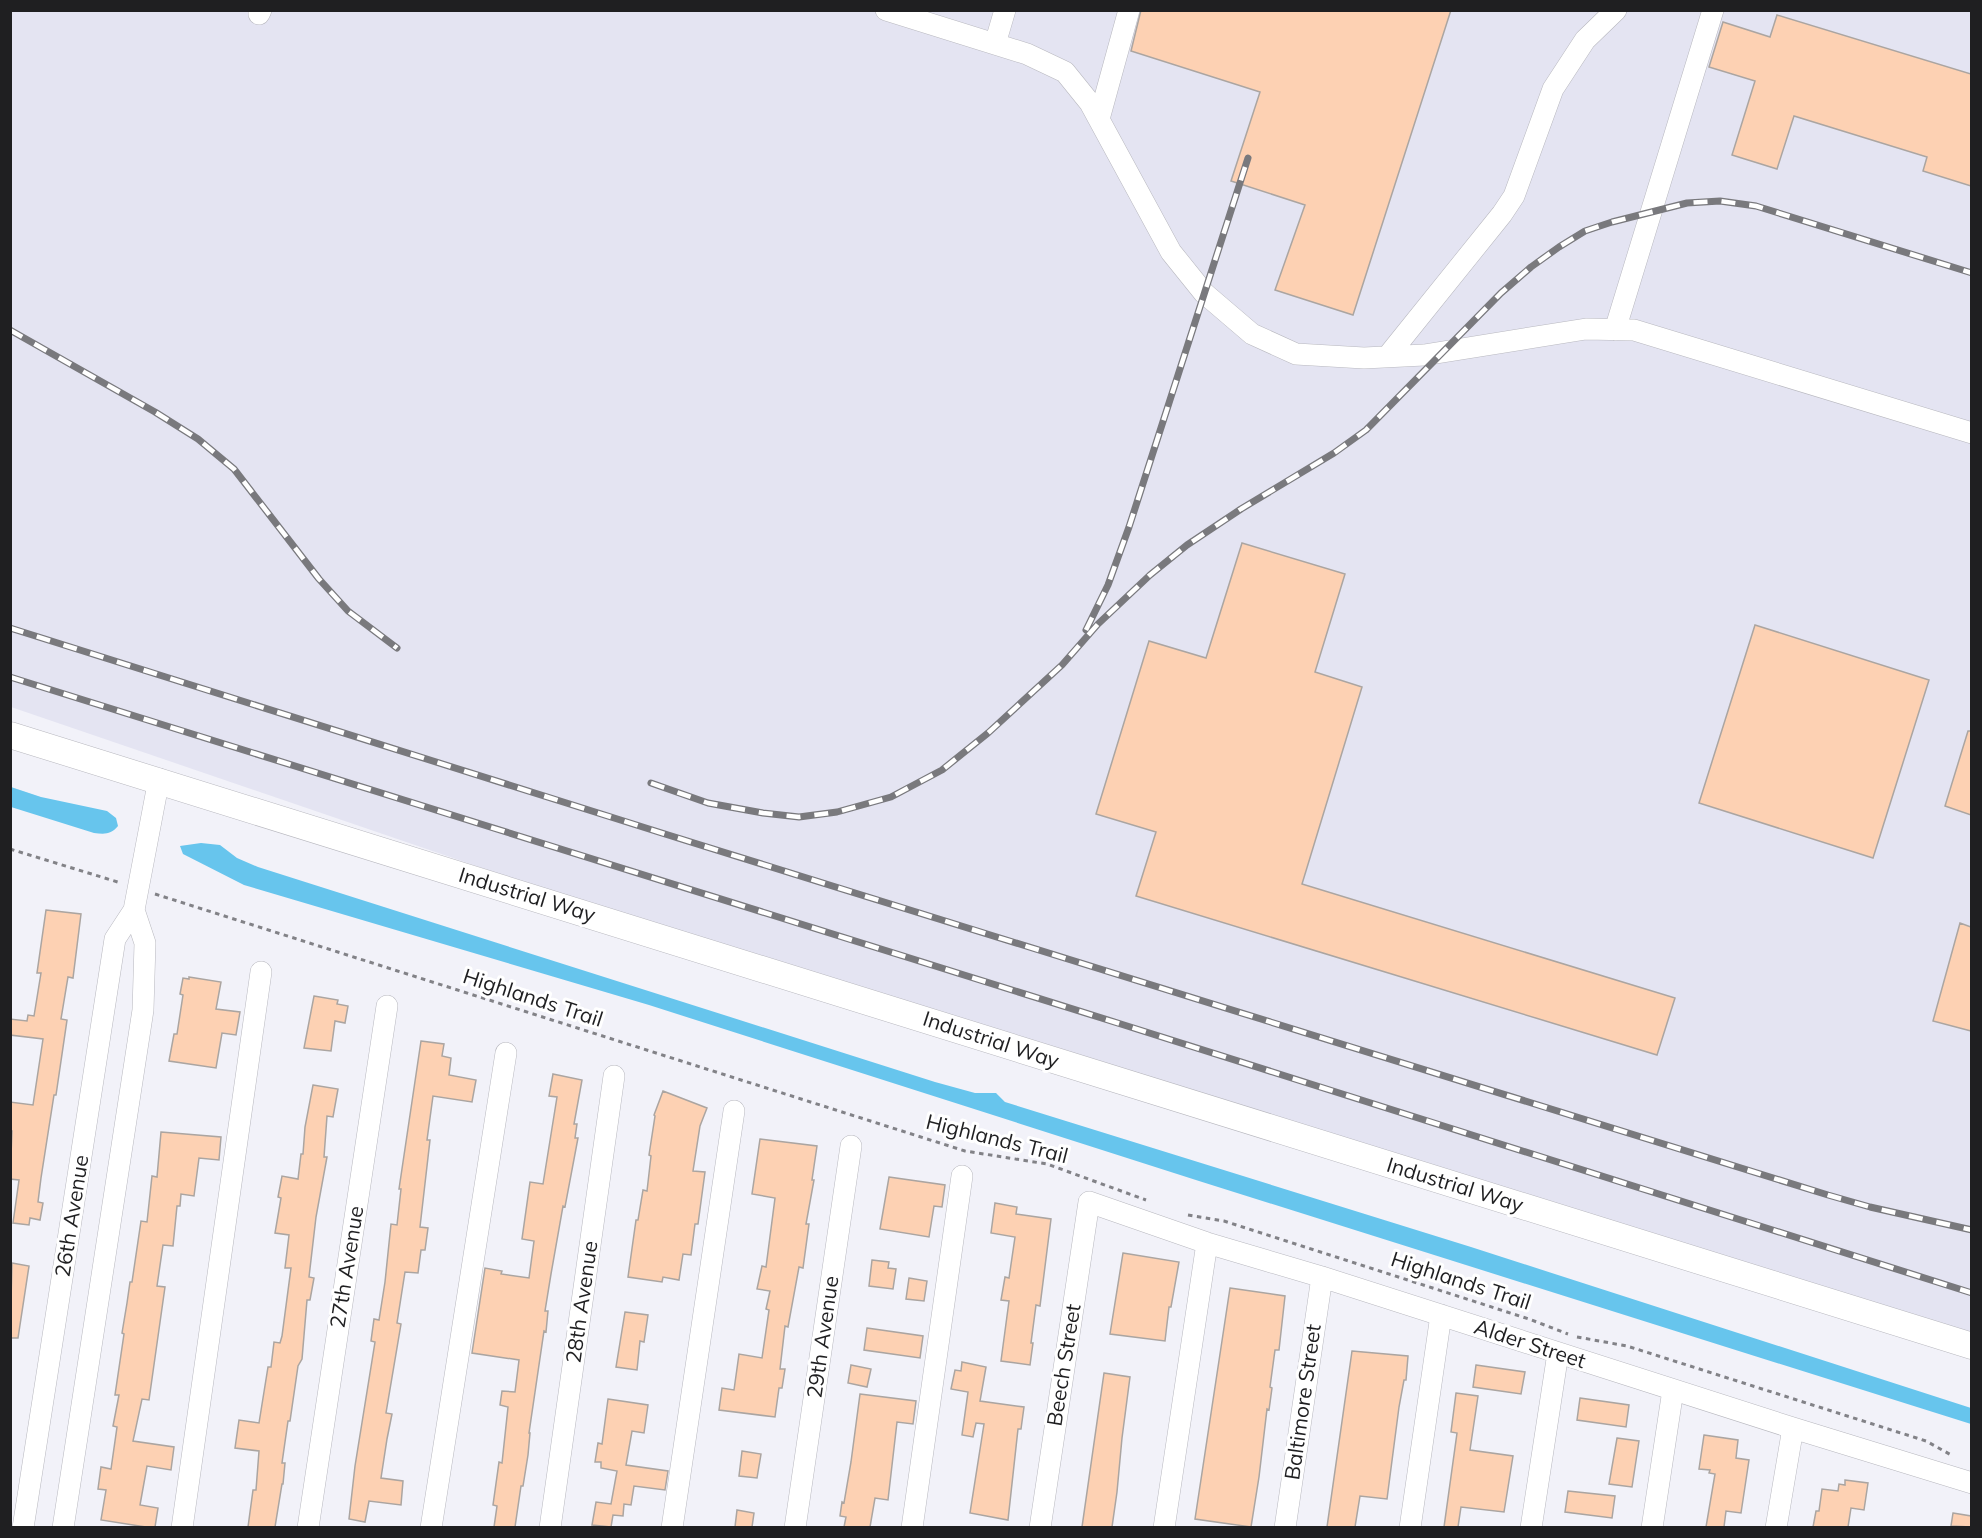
<svg xmlns="http://www.w3.org/2000/svg" width="1982" height="1538" font-family="Mulish,sans-serif">
<rect width="100%" height="100%" fill="#f2f2f9"/>
<path fill="#e4e4f2" d="M11 11H1971V1344L933 1022 11 707Z"/>
<path fill="#67c5ed" d="M11 787 41 797 107 811 116 818 118 826C111 835 104 834 94 833L11 807Z
M201 843 220 845 237 858 258 867 935 1082 975 1093H996L1005 1102 1471 1247 1971 1408V1424L1199 1181 649 1005 244 885 183 854 180 846Z"/>
<path fill="#fdd1b3" stroke="#aba5a1" stroke-width="1.5" d="M1141 10H1451L1353 315 1275 290 1305 205 1231 181 1260 92 1131 51Z
M1777 15 1971 74V186L1923 171 1927 157 1794 116 1777 169 1732 155 1755 81 1709 67 1723 22 1770 37Z
M1242 543 1345 574 1315 672 1362 687 1302 884 1675 998 1657 1055 1136 896 1156 832 1096 814 1149 641 1206 658Z
M1755 625 1929 680 1873 858 1699 803Z
M1968 731H1971V815L1945 806Z
M46 910 81 914 73 978 68 977 61 1019 67 1020 56 1095H54L41 1178 38 1202 43 1203 40 1220 30 1218 29 1225 13 1223 19 1180 10 1179 12 1131H10V1102L33 1105 43 1039 10 1035V1019L27 1021 28 1015 34 1016 41 973H37Z
M1960 923 1971 927V1031L1933 1021Z
M189 977 221 982 216 1009 240 1012 236 1035 222 1033 216 1068 169 1061 174 1034H177L183 995 180 994 183 978 189 979Z
M314 996 338 1000 337 1004 348 1006 345 1023 335 1021 331 1051 304 1048Z
M421 1041 444 1044 442 1056 451 1058 449 1075 476 1080 472 1102 433 1096 427 1140H430L420 1227 428 1228 425 1250H421L418 1273 405 1272 397 1323 401 1324 386 1413 392 1414 387 1439 381 1478 403 1481 401 1505 369 1501 365 1522 349 1519 355 1466 375 1342 371 1341 374 1319 379 1320 385 1282 391 1224 397 1225 401 1189H399Z
M553 1074 582 1080 574 1124H577L575 1138H578L565 1207 563 1206 551 1274 545 1311H548L546 1332 544 1331 529 1433H530L528 1455 523 1486H521L515 1527H494L497 1506 493 1505 499 1462 502 1463 508 1407 500 1405 502 1391 515 1392 519 1360 472 1353 485 1268 502 1271 501 1274 529 1278 534 1241 522 1239 530 1182 543 1184 557 1097 549 1096Z
M313 1085 338 1089 333 1117 327 1116 324 1157H327L316 1217 309 1277 314 1278 310 1300H307L302 1359 298 1366 290 1421H288L282 1463H285L283 1484H282L275 1527H248L253 1490H256L259 1451 235 1448 239 1420 259 1423 268 1367H271L274 1342 280 1343 282 1336 291 1268H285L289 1235 275 1233 281 1198 278 1197 282 1176 298 1179 301 1154H303L305 1127Z
M663 1091 707 1108 700 1126 693 1171 705 1172 698 1224H695L691 1255 683 1254 679 1280 663 1277 662 1282 628 1277 636 1220H638L643 1190 647 1191 651 1156 649 1155 655 1116 654 1115Z
M161 1132 221 1137 219 1160 199 1158 194 1196 181 1194 180 1206H177L173 1246 163 1245 157 1286 165 1287 149 1400 142 1399 133 1441 174 1447 171 1470 147 1466 140 1505 158 1508 155 1527H146L101 1520 106 1490 98 1489 101 1467 111 1469 117 1427 113 1426 119 1395H115L124 1334 122 1333 127 1303 130 1282H132L141 1221 147 1222 152 1176 157 1177Z
M760 1139 817 1146 812 1180H814L806 1224H809L803 1268 799 1267 788 1327 785 1326 780 1369H785L782 1388H779L775 1417 719 1410 722 1388 734 1390 739 1354 762 1358 769 1310 766 1309 770 1291 757 1289 762 1266 766 1267 775 1198 752 1194Z
M889 1177 945 1185 942 1207 934 1206 929 1237 880 1229Z
M995 1203 1017 1207 1016 1214 1051 1219 1040 1306 1036 1305 1031 1343H1033L1030 1365 1001 1361 1009 1301 1001 1300 1005 1277 1009 1278 1015 1237 991 1233Z
M1123 1253 1179 1262 1171 1307H1169L1165 1341 1110 1334Z
M872 1260 889 1262 888 1268 896 1269 893 1289 869 1286Z
M12 1263 29 1266 18 1338H10Z
M909 1278 927 1281 924 1301 906 1299Z
M1230 1288 1285 1296 1279 1350H1275L1270 1387 1272 1388 1269 1410 1267 1409 1259 1477 1251 1527 1195 1519Z
M625 1312 648 1315 644 1342 640 1341 637 1370 616 1367Z
M867 1328 923 1336 920 1358 864 1350Z
M1352 1351 1408 1356 1406 1380H1404L1399 1407 1387 1499 1360 1496 1355 1527H1327Z
M962 1362 986 1367 980 1401 1024 1407 1021 1429H1018L1008 1520 970 1513 984 1424 976 1423 973 1437 962 1435 968 1392 951 1389 955 1370 961 1371Z
M851 1365 871 1369 867 1387 848 1383Z
M1476 1365 1525 1372 1521 1394 1473 1387Z
M1104 1373 1130 1377 1122 1438 1117 1492 1112 1527H1082Z
M1456 1393 1478 1396 1470 1450 1513 1456 1504 1512 1461 1507 1458 1527H1444L1457 1433 1451 1432Z
M860 1394 916 1401 913 1424 897 1422 888 1500 875 1498 870 1527H844L846 1517 840 1516 842 1502 844 1503 851 1462Z
M1580 1398 1629 1405 1626 1427 1577 1420Z
M608 1399 648 1405 644 1433 632 1431 626 1465 668 1471 665 1490 634 1486 631 1505 624 1504 623 1516 613 1515 611 1527 592 1525 596 1502 611 1504 617 1471 601 1468V1462H595L598 1443 602 1444Z
M1704 1435 1738 1440 1736 1458 1749 1460 1741 1513 1726 1511 1724 1527H1706L1715 1474 1709 1473 1710 1470 1699 1469Z
M1617 1438 1639 1441 1632 1487 1609 1484Z
M742 1451 761 1454 757 1478 739 1476Z
M1845 1480 1868 1483 1864 1510 1851 1508 1848 1527H1813L1816 1511H1819L1822 1489 1838 1491 1839 1484 1845 1485Z
M1568 1491 1615 1496 1612 1518 1565 1512Z
M737 1510 754 1513 752 1527H735Z
M1953 1513 1971 1516V1527L1951 1526Z"/>
<g fill="none" stroke-linecap="round" stroke-linejoin="round">
<defs>
<path id="minor" d="M886 10 1027 54 1065 72 1090 103 1171 252 1204 293 1252 334 1296 354 1364 358 1424 355 1586 329 1634 330 1972 433
M259 14 261 10
M995 44 1005 10
M1099 119 1129 10
M1615 330 1713 10
M1387 357 1502 214 1514 196 1553 89 1585 40 1616 10
M23 1528 115 939 134 910 159 779
M63 1528 143 1010 145 943 134 910
M182 1528 261 972
M308 1528 387 1006
M431 1528 506 1053
M550 1528 614 1076
M672 1528 734 1111
M795 1528 851 1146
M912 1528 962 1176
M1040 1528 1089 1202 1207 1243 1322 1277 1793 1428 1972 1483
M1164 1528 1207 1243
M1285 1528 1322 1277
M1410 1528 1441 1315
M1531 1528 1558 1353
M1652 1528 1673 1390
M1776 1528 1793 1428"/>
<path id="major" d="M10 735 1972 1346"/>
</defs>
<use href="#minor" stroke="#b8b8bf" stroke-width="22"/>
<use href="#major" stroke="#b8b8bf" stroke-width="27"/>
<path stroke="#828287" stroke-width="3" stroke-dasharray="4.5 4.5" stroke-linecap="butt" d="M10 849 121 883
M155 894 965 1151 1047 1164 1146 1200
M1188 1215 1224 1221 1529 1319 1568 1334
M1577 1337 1627 1346 1926 1441 1953 1456"/>
<use href="#minor" stroke="#fff" stroke-width="21"/>
<use href="#major" stroke="#fff" stroke-width="26"/>
<defs>
<path id="rail" d="M10 330 155 412 198 439 234 469 319 579 348 611 397 648
M10 628 665 834 1828 1195 1870 1207 1972 1230
M1086 630 1108 585 1129 527 1248 158
M10 677 1124 1025 1972 1293
M651 783 708 803 763 813 799 817 837 812 891 797 942 770 988 733 1062 665 1098 624 1150 575 1187 545 1241 509 1334 453 1366 430 1501 293 1531 267 1559 247 1585 231 1612 222 1687 203 1720 201 1756 206 1972 273"/>
</defs>
<use href="#rail" stroke="#79797d" stroke-width="7"/>
<use href="#rail" stroke="#fff" stroke-width="4.5" stroke-dasharray="14" stroke-linecap="butt"/>
</g>
<g text-anchor="middle" stroke-width="6" stroke-linejoin="round" paint-order="stroke">
<g font-size="21" fill="#1f1f21" stroke="#fff">
<text transform="translate(527 895) rotate(17)" y="7">Industrial Way</text>
<text transform="translate(533 998) rotate(18)" y="7">Highlands Trail</text>
<text transform="translate(991 1040) rotate(18)" y="7">Industrial Way</text>
<text transform="translate(997 1139) rotate(14)" y="7">Highlands Trail</text>
<text transform="translate(1455 1185) rotate(17)" y="7">Industrial Way</text>
<text transform="translate(72 1216) rotate(-81)" y="7">26th Avenue</text>
<text transform="translate(347 1267) rotate(-81)" y="7">27th Avenue</text>
<text transform="translate(1461 1281) rotate(18)" y="7">Highlands Trail</text>
<text transform="translate(582 1302) rotate(-82)" y="7">28th Avenue</text>
<text transform="translate(823 1337) rotate(-82)" y="7">29th Avenue</text>
<text transform="translate(1530 1344) rotate(18)" y="7">Alder Street</text>
<text transform="translate(1064 1365) rotate(-81)" y="7">Beech Street</text>
<text transform="translate(1303 1402) rotate(-82)" y="7">Baltimore Street</text>
</g>
</g>
<rect width="1982" height="1538" fill="none" stroke="#1f1f21" stroke-width="24"/>
</svg>
